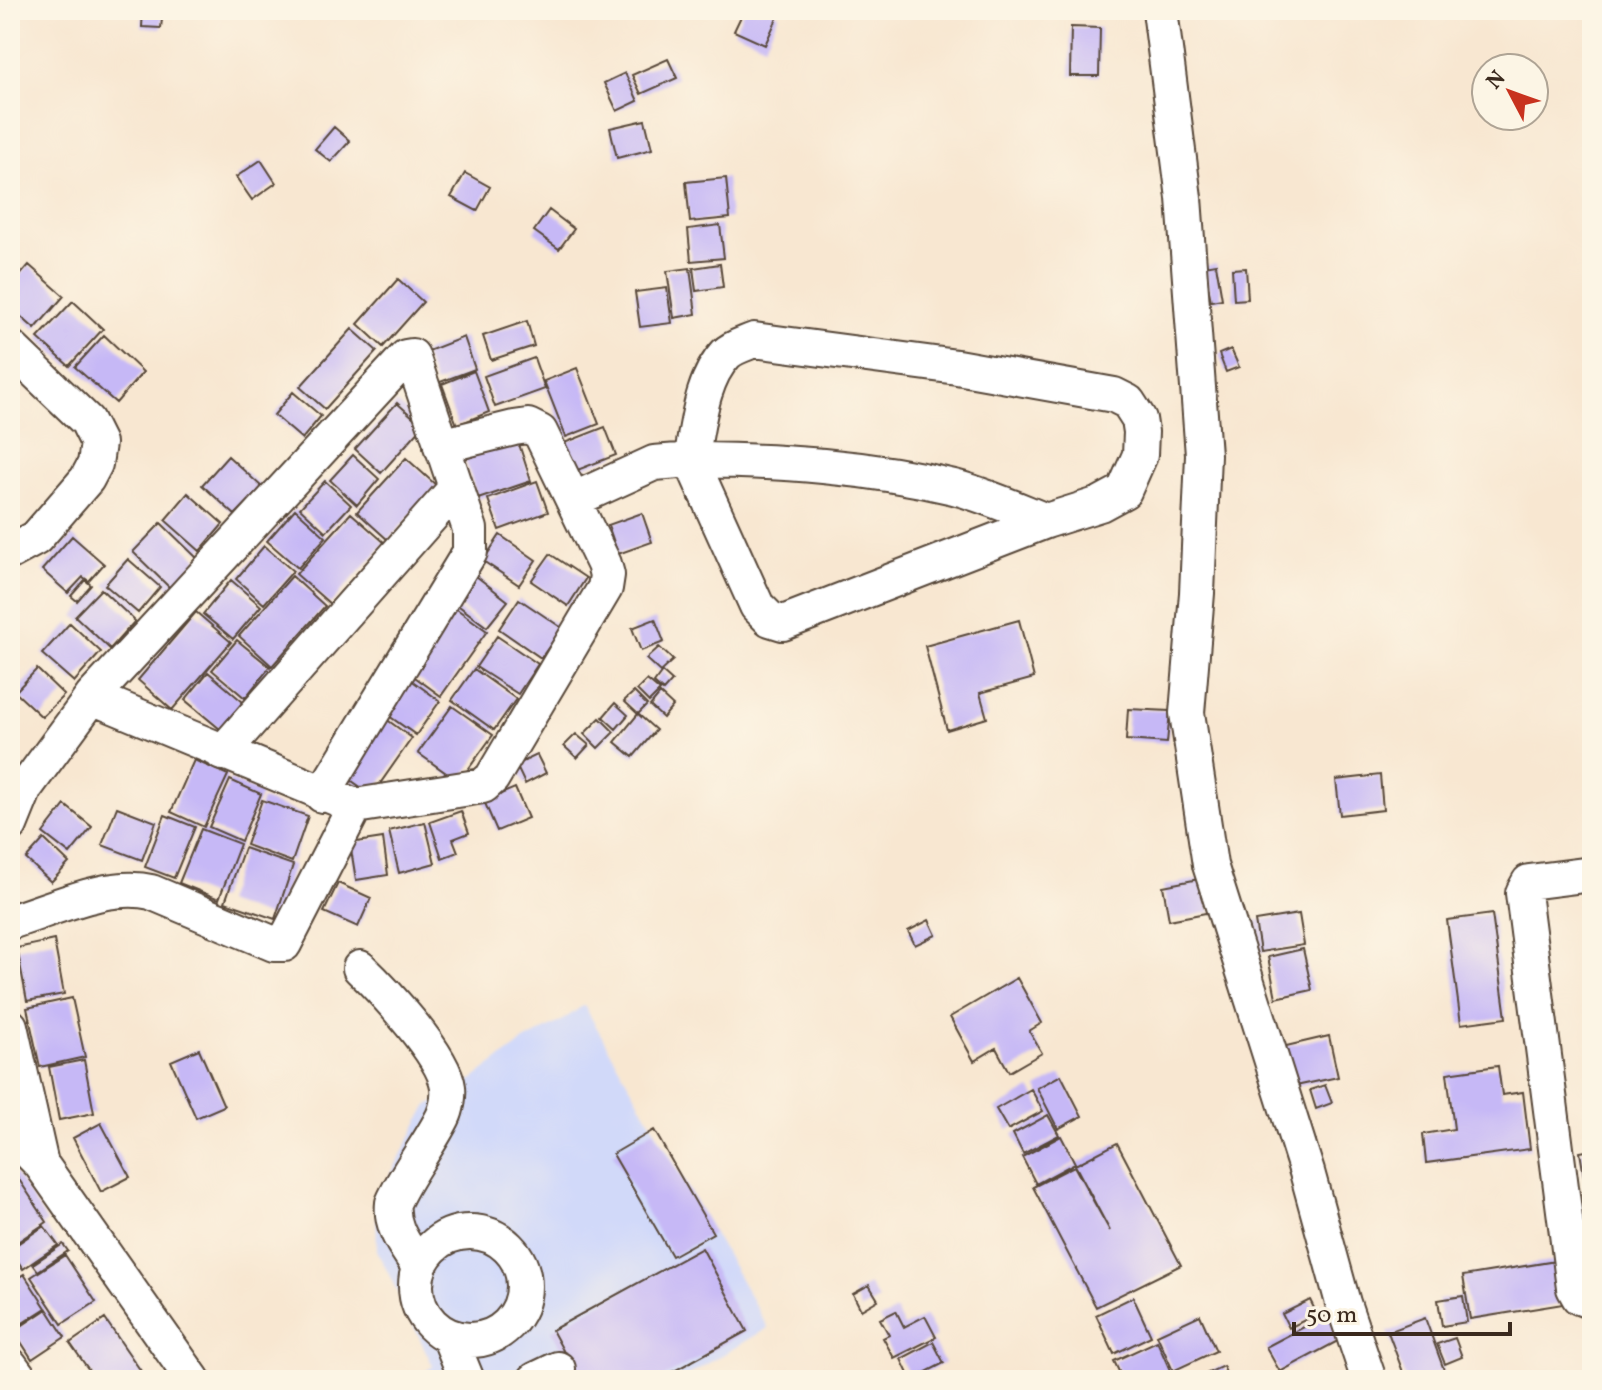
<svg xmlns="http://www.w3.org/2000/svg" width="1602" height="1390" font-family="Vollkorn,serif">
<rect width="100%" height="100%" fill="#fcf5e5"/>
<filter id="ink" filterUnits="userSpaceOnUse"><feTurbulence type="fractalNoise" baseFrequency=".0125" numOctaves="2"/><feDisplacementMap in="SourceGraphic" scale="16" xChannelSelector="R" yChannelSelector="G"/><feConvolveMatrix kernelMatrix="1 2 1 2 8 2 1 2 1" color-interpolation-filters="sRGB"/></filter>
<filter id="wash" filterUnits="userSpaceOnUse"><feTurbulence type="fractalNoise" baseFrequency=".006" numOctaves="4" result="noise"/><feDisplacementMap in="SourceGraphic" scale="32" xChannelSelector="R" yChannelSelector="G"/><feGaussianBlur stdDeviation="1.8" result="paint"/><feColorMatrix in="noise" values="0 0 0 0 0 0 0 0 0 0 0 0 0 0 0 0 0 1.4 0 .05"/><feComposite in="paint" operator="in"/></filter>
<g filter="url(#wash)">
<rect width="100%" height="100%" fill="#f8e7d1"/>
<path fill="#d1d9f9" d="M584 1005 768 1328 680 1380H411L433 1366 377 1250 376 1202 427 1106 468 1083 524 1041 563 1020Z"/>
<g id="blocks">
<path fill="#c6b8f6" d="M143 10H163L161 28 142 27Z
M744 10H770L779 14 765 45 734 31Z
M1071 27 1100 28 1099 76H1070Z
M668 59 677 78 641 94 632 75Z
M625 73 638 101 617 111 604 83Z
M645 120 652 149 617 158 610 128Z
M334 127 350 141 331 162 315 149Z
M261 160 276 183 252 200 236 177Z
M465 173 490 187 477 211 451 197Z
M726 178 730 218 690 222 686 182Z
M549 210 574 229 559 249 534 231Z
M720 225 724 258 691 261 688 229Z
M720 264 723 287 696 291 693 268Z
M1216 264 1222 299 1211 301 1204 266Z
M29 265 64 296 35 329 10 307V287Z
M690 268 696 314 674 318 667 271Z
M1246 268 1248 299 1234 300 1232 269Z
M398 279 423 302 383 347 358 324Z
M667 288 672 323 640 327 635 292Z
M73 301 103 329 69 366 38 338Z
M527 321 534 346 491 360 483 336Z
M352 329 377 351 325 409 300 387Z
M104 335 143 372 116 403 75 367Z
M464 337 475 369 435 384 423 353Z
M1231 349 1239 367 1226 372 1219 354Z
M534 358 545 389 495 407 484 376Z
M577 368 599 424 566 437 544 381Z
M474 371 489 412 457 425 442 384Z
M293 392 321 416 302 439 274 415Z
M397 403 423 426 381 473 355 449Z
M605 427 616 455 575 471 564 443Z
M518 441 531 481 478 499 465 459Z
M353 455 379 479 357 505 330 480Z
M228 456 262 487 235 515 202 485Z
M406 458 437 486 388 540 357 512Z
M325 481 351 505 326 532 300 508Z
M537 481 548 512 499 530 488 499Z
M188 493 223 524 200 551 165 520Z
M295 509 326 537 298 568 267 541Z
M351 513 385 543 330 604 296 574Z
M642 513 652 542 618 554 608 525Z
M161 523 198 559 170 588 133 552Z
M500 535 536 560 519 585 483 561Z
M72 536 104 564 89 581 83 577 68 593 42 570Z
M264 546 293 571 264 604 236 579Z
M550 554 586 578 568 606 531 581Z
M128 559 160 587 138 613 105 585Z
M292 576 325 606 272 666 239 636Z
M476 576 508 601 487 627 455 603Z
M85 580 91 585 77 601 71 596Z
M231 580 261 606 233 639 203 614Z
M101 589 135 621 110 649 75 616Z
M519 599 562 628 541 658 499 629Z
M454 607 487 631 441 696 408 672Z
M196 612 231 642 172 710 138 680Z
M655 619 664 642 641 651 632 628Z
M1019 620 1034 678 980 693 987 718 947 730 925 646Z
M70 623 101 652 74 682 42 654Z
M497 636 538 664 518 694 476 667Z
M237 640 270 667 245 698 212 670Z
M659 647 673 660 660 672 646 659Z
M37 669 64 695 42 717 15 692Z
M474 669 516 699 494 730 452 700Z
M208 672 243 702 220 729 185 700Z
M662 672 672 681 663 691 654 683Z
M407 677 440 701 416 735 382 711Z
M647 680 660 691 649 702 637 690Z
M634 692 647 705 638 714 624 701Z
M660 694 673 706 663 718 650 706Z
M615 703 628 715 616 729 603 717Z
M452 706 493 735 459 782 418 753Z
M1128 709 1170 711 1167 743 1126 740Z
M638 714 656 730 633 757 615 742Z
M600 718 614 732 598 748 584 734Z
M386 719 412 738 372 795 345 776Z
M576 734 589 745 577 758 564 746Z
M537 755 546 773 525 784 516 765Z
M194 760 228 775 204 827 171 812Z
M1380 775 1383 810 1340 815 1336 780Z
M230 780 261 794 241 841 209 827Z
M515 788 528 818 497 831 484 801Z
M262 800 308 816 292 862 246 845Z
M65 805 92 827 70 854 43 833Z
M117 807 156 822 142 860 102 845Z
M461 811 469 833 453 839 458 852 442 858 430 822Z
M165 815 195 827 174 878 145 867Z
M425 822 435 863 399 873 389 831Z
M201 829 240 844 219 899 179 883Z
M383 838 388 875 356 880 350 843Z
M44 839 69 863 51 882 26 859Z
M244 848 293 865 275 919 225 902Z
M1204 878 1211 912 1169 920 1163 886Z
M338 883 371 898 358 927 324 912Z
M1299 914 1304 945 1260 952 1255 921Z
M1492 914 1506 1018 1461 1024 1447 920Z
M929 920 936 935 915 945 908 931Z
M54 940 64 994 27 1001 17 948Z
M1303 949 1312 990 1276 998 1268 957Z
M1017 978 1042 1023 1029 1031 1042 1053 1009 1072 996 1048 974 1061 950 1017Z
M72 998 85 1057 40 1067 27 1008Z
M1329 1036 1338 1077 1291 1087 1282 1047Z
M199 1049 224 1106 196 1118 171 1061Z
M84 1060 94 1113 59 1120 49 1067Z
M1498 1066 1502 1095 1523 1092 1530 1149 1426 1163 1423 1134 1454 1129 1447 1073Z
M1061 1075 1082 1116 1058 1129 1037 1088Z
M1325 1085 1332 1103 1316 1109 1310 1090Z
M1031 1089 1043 1111 1008 1130 996 1109Z
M1048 1115 1059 1135 1023 1154 1013 1134Z
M101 1123 130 1177 101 1192 73 1138Z
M654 1130 713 1233 672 1256 613 1154Z
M1061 1136 1075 1163 1036 1184 1022 1157Z
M1117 1143 1181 1265 1096 1307 1033 1187 1074 1166 1110 1231 1075 1165Z
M1592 1150V1181L1585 1182 1580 1152Z
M14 1172 47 1222 10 1247V1174Z
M44 1226 58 1245 23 1269 10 1249Z
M63 1244 68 1251 38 1271 33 1264Z
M702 1248 747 1331 658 1380H579L552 1330Z
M65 1255 96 1302 62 1324 31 1277Z
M1556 1261 1563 1304 1470 1319 1463 1276Z
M24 1274 46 1308 10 1331V1283Z
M869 1285 878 1300 861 1310 853 1294Z
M1463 1296 1467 1322 1442 1326 1438 1300Z
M1133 1297 1151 1336 1114 1354 1096 1315Z
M1310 1300 1317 1314 1289 1328 1282 1314Z
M47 1309 65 1337 32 1359 14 1331Z
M1336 1310 1349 1335 1280 1372 1266 1347Z
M896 1311 904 1327 925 1316 936 1337 894 1358 883 1338 889 1335 880 1319Z
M1200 1315 1216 1351 1173 1371 1157 1335Z
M1425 1318 1444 1370 1417 1380H1406L1388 1332Z
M105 1319 143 1374 135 1380H96L70 1343Z
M1455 1338 1462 1357 1445 1364 1437 1344Z
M1157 1341 1173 1377 1167 1380H1123L1114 1361Z
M933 1342 944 1363 911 1380 901 1359Z
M1223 1366 1229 1380H1193Z"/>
</g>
</g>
<g filter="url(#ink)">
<use href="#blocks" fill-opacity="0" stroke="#574639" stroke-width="2"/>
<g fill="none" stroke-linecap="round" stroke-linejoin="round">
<defs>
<path id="minor" d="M1160 10 1184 198 1203 455 1197 593 1187 713 1210 865 1307 1172 1343 1303 1369 1380
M10 347 87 421 98 443 95 464 87 479 36 538 10 552
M573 500 654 463 691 460 757 606 770 619 783 623 1046 521 1100 504 1124 491 1140 455 1141 432 1139 419 1128 402 1114 395 957 367 754 340C745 344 733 347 726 354 701 380 698 425 691 460 780 461 867 466 954 487 985 495 1016 509 1046 521
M92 697 355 806 483 786 492 778 605 588 607 575 604 564 540 432 528 426 514 428 441 446
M222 753 456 488
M10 825 25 788 92 697 406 357 412 356 470 529V552L322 795
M1592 874 1529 882 1523 893 1574 1288 1579 1297 1592 1302
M10 922C53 909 108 882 151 892L274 944H284L355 806
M360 968C383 990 444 1055 448 1087 449 1096 447 1109 443 1117 428 1147 406 1173 393 1203 390 1228 406 1246 419 1267
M10 1026 41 1164
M10 1133 41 1164 193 1380
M416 1286a54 54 0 1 1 108 0a54 54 0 1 1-108 0Z
M449 1336 467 1380
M10 1365 21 1380
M535 1380 558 1369"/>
</defs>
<use href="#minor" stroke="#574639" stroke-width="38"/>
<use href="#minor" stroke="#fff" stroke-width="34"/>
</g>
</g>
<rect width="1602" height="1390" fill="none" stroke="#fcf5e5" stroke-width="40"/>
<g transform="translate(1510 92) rotate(311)"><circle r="38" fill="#fcf5e5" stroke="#afa495" stroke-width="2"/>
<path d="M0-6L14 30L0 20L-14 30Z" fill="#c8321e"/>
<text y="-12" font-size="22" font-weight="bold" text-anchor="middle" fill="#3b2a1e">N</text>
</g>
<path d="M1294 1322v12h216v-12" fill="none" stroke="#3b2a1e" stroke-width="4"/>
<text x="1306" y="1322" font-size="24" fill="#3b2a1e" stroke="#fcf5e5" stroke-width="6" paint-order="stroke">50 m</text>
</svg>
